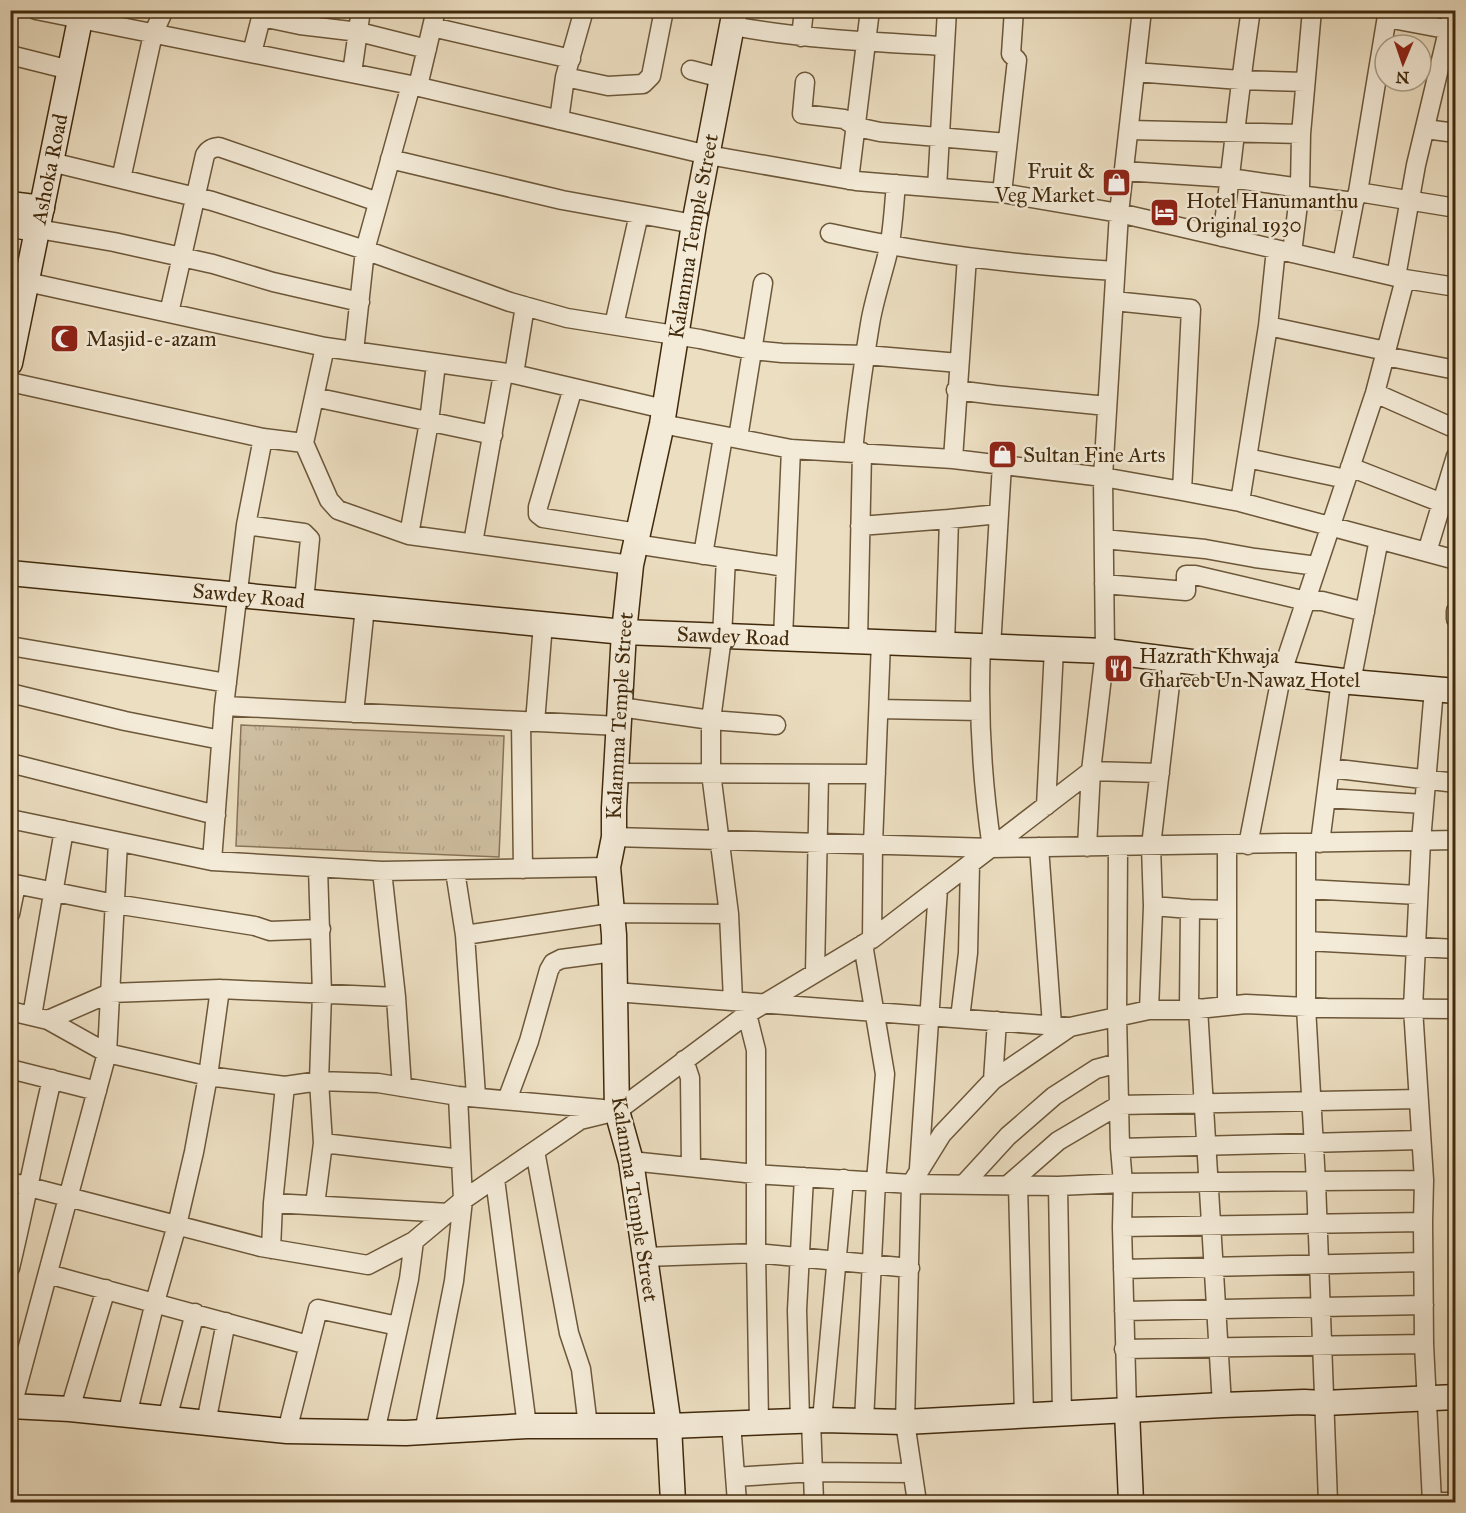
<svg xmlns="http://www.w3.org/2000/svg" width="1466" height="1513" font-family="'IM FELL Great Primer',serif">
<defs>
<pattern id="park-tufts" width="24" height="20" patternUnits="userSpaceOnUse" patternTransform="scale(1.5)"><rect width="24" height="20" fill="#cfbfa2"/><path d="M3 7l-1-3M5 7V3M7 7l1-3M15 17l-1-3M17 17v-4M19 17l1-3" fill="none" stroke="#b3a48a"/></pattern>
</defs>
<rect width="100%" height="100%" fill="#ecdec1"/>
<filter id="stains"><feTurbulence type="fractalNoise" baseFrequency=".00333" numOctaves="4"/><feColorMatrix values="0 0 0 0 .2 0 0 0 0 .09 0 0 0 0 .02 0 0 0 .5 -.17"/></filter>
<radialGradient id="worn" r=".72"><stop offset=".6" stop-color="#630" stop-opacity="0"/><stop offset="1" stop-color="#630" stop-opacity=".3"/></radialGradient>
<path fill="url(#park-tufts)" stroke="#887457" stroke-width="1.5" d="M241 725 504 736 499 857 236 846Z"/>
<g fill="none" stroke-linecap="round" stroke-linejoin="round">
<defs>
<path id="street" d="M36 10 411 85 708 155 856 181 1002 193 1119 213 1405 279 1456 287
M262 17 300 25 359 32 427 49
M1387 18 1456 31
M733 26C802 39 873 42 943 46
M432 27 571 59
M801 37 804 10
M252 53 263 10
M10 55 70 70
M691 70 722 78
M1135 72 1240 80 1305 82
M352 73 361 10
M565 77 608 86 643 84 651 76 664 10
M805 82 802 114 844 119 857 127 880 132 1007 143
M418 86 436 10
M559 120 565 77 584 10
M1425 129 1456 133
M1129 130 1301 134
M390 159 562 200 694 224
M51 162 212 201 365 250 510 302 567 318 700 339 751 350 782 353 866 355 959 363
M1124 171 1230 178 1300 188
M121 179 153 34 164 10
M849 180 870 10
M937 188 947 10
M1358 192 1456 208
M1002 193 1017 60 1011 54 1014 10
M1299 195 1354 202
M38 229 114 242 213 264 273 282 360 302
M830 233C924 254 1019 265 1115 271
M1222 237C1233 161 1239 86 1251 10
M1292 253 1300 188 1301 134 1312 10
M1342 264 1354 202 1358 192 1388 10
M1396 277 1416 165 1453 10
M27 282 325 347 514 374 664 409
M1114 301 1191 309 1182 491
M169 313 205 155C209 149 212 148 219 147L378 202
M614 325 639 214
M1268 326 1386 351
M325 347 304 443 329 500 338 510 409 535 631 565
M354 351 365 250 411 85
M1385 356 1456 370
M514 374 525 306
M10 382 263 438 304 443
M573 388 538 507V514L543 518 638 533
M956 390 995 395 1107 406
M1375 393 1456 429
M314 397 493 435
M662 424 791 449 953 459 1103 477 1182 491 1240 502 1456 560
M738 438 763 283
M853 452C857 409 863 367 870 324 874 299 883 274 889 248 893 228 894 205 896 184
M1247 458 1346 479
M953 459 967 257
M1350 467 1442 503
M1240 502 1268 326 1276 249
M999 514 1002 465
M246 525 304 533 310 539 304 601
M860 526 949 519
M409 535 429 422 436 364
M1104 539 1205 549 1255 558 1317 566
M473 543 503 374
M635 544 785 567
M1427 552 1456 456
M703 555 723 437
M726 558 722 637 711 720V773L729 914 733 1000
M1104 584 1186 591V575H1195L1306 601H1322L1365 612
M1456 611V619
M783 638 791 449
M858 641 862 452
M945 645 949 519 999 514 991 647
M10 646 227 683
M981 646C978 714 982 781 992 848
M1351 682 1379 539
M10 693 125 721 221 740
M224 706 619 726
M620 707 711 720 776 725
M879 709 980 711
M354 713 365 607
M521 721 523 869
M535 722 543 624
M10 763 216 815
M1330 768 1456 783
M616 773 876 774
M1326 798 1424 804
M1046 806 1054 649
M10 819 212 861 382 871 608 867
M614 837 992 848 1456 840
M1320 843 1341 680
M1306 844V1007L1316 1182 1328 1502
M1227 845V1005
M1248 845 1282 672 1375 393 1405 279
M1118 846 1117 1015 1120 1148 1123 1183 1122 1227 1127 1411
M1039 847 1052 1025
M1087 847 1091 771 1105 651 1103 477 1119 213 1142 10
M212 861 224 706 246 525 263 438
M382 871 396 997 402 1087
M455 871 465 935 476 1096
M10 883 115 904 255 926 270 931 321 929
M1306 889 1418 895
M1153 906 1190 909 1227 910
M10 914 16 885
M465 935 612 913 729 914
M872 939 873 844 881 642
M1306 941 1456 949
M863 944 885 1074 876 1181 864 1421
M815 973 819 774
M615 992 1070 1027
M1198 1008 1222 1405
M1149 1010 1153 906 1151 846 1173 659
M1189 1010 1190 909
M10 1011 48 1020 107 1053 208 1076 285 1086 319 1081 378 1083 458 1096 603 1109
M747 1014 756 1050V1253L759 1421
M32 1016 64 830
M960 1018 968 953 970 865
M48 1020 110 993 220 989 396 997
M684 1060 690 1078 691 1167
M10 1069 97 1091
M993 1080 997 1021
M507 1100 529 1041 549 970 553 963 561 959 614 952
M323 1143 461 1159
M1120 1148 1420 1140
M535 1151 569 1333 581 1369 588 1426
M631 1161 755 1174 911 1184 1058 1186 1123 1183 1424 1180
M919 1168 938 889
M495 1179 527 1426
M10 1182 261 1247 368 1265 414 1241 463 1200 580 1120 617 1111 747 1014 872 939 1091 771 1160 773
M964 1184 1008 1136 1054 1096 1096 1069 1118 1063
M1009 1184 1058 1141 1119 1105 1418 1099
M1018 1185 1024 1416
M1058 1186 1062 1414
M273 1203 449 1213
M315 1205 323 1143 319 1081 322 994 318 868
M1122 1227 1423 1222
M271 1249 273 1203 285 1086
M645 1257 756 1253 910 1268
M10 1268C25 1205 37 1142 52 1079
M1123 1269 1423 1262
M48 1274 308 1345
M1124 1311 1424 1305
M1124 1349 1424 1344
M12 1406 107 1053 118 842
M70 1409 106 1289
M127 1415 155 1302 177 1225 194 1152 208 1076 220 989
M167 1419 195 1313
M800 1420 797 1310 804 1177
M811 1420 814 1502
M822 1420 844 1179
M206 1423 226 1322
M731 1423 737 1502
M287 1431 318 1309 398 1326
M375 1432 409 1279 414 1241
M424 1432 454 1281 463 1200 458 1096
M735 1477 813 1472 912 1473
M917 1502 905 1422 911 1184 942 1134 993 1080 1070 1027 1149 1010H1189L1246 1004 1327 1008 1456 1009
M1432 1502 1424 1344 1423 1222 1424 1180 1413 1008 1421 841 1434 689
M1440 1502H1456"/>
<g id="secondary">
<path d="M10 204 42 208"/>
<path d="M10 225 38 229"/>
<path id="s1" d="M10 363 82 10"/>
<path id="s2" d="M10 573 624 632 1105 651 1351 682 1456 691"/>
<path d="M10 1406 70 1409 287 1431 406 1433 527 1426H669L822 1420 905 1422 1222 1405 1304 1402 1324 1403 1456 1397"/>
<path d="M1127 1411 1131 1502"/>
<path id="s3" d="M673 1502 669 1426 645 1257 631 1161 617 1111 614 935 608 867 614 837V808L624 632 631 565 662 424 694 224 735 10"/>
</g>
</defs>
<use href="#street" stroke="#6c5739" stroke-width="21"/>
<use href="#secondary" stroke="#412a0c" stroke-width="27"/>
<use href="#street" stroke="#f3ead7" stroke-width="18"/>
<use href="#secondary" stroke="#f3ead7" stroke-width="24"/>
</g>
<defs>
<symbol id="shop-square" viewBox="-11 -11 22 22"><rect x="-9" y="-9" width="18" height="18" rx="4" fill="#8f2418" stroke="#f3ead7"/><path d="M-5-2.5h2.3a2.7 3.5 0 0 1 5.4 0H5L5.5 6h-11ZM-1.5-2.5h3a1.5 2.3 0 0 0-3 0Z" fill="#fff"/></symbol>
<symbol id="hotel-square" viewBox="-11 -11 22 22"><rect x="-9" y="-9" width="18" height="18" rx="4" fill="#8f2418" stroke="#f3ead7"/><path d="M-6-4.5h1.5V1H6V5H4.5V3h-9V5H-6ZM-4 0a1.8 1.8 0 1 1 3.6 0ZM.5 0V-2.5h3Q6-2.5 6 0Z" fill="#fff"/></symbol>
<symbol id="mosque-square" viewBox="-11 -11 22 22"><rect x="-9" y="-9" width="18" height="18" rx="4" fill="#8f2418" stroke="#f3ead7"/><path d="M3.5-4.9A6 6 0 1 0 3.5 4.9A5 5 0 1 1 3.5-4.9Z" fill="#fff"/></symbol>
<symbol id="restaurant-square" viewBox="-11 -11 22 22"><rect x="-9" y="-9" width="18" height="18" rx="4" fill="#8f2418" stroke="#f3ead7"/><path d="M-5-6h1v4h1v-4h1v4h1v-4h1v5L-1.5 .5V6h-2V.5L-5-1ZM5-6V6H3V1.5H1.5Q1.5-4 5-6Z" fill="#fff"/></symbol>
</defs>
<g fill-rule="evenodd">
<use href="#shop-square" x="1100" y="166" width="33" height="33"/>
<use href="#hotel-square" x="1148" y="196" width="33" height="33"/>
<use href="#mosque-square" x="48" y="322" width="33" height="33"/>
<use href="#shop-square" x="986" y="438" width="33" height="33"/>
<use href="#restaurant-square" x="1102" y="652" width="33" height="33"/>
</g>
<g text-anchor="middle" stroke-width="5" stroke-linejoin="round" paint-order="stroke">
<g font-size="21" fill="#412a0c" stroke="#f3ead7">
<text dy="7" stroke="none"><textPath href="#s1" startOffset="198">Ashoka Road</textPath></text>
<text dy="7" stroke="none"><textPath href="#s3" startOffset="1278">Kalamma Temple Street</textPath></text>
<text dy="7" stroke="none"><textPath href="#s2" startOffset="240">Sawdey Road</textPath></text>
<text dy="7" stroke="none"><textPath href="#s2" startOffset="726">Sawdey Road</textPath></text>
<text dy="7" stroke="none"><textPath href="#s3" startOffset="792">Kalamma Temple Street</textPath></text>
<text transform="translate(635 1199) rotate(81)" y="7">Kalamma Temple Street</text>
</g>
<g font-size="21" fill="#412a0c" stroke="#f3ead7" text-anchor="start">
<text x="1095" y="178" text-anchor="end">Fruit &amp;<tspan x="1095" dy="24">Veg Market</tspan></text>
<text x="1186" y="208">Hotel Hanumanthu<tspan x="1186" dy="24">Original 1930</tspan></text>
<text x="86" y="346">Masjid-e-azam</text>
<text x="1023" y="462">Sultan Fine Arts</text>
<text x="1139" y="663">Hazrath Khwaja<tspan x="1139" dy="24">Ghareeb Un Nawaz Hotel</tspan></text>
</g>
</g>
<rect width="1466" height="1513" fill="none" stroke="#ecdec1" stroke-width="36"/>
<rect x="12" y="12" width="1442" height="1489" fill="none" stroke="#412a0c" stroke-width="3"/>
<rect x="18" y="18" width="1430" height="1477" fill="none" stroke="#412a0c" stroke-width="1.5"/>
<g transform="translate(1403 63) rotate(182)"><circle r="28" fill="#f3ead7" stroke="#ac9d86" stroke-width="1.5"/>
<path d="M0-4.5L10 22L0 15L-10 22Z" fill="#8f2418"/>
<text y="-9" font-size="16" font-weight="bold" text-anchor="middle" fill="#412a0c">N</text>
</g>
<rect width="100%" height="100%" filter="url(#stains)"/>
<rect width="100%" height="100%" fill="url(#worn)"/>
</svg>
